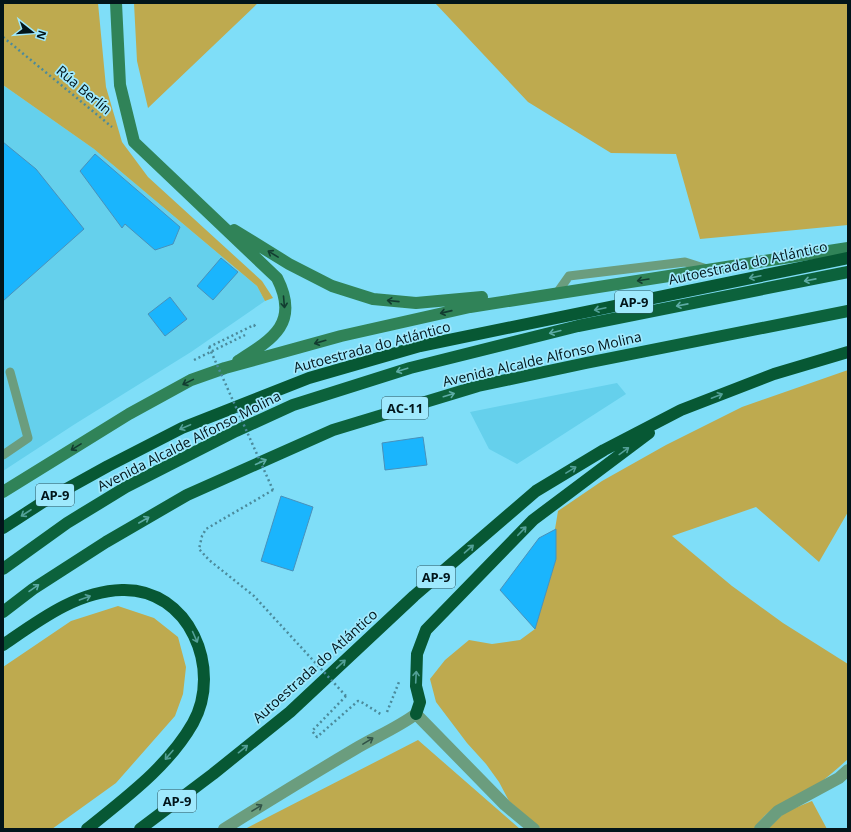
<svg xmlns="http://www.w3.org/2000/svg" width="851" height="832" font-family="'Open Sans',sans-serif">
<rect width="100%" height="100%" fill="#7fdef8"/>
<path fill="#65d0ec" d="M3 85 94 149 257 286 265 301 191 352 75 424 3 471Z
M617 383 626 394 517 464 489 449 470 412Z"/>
<path fill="#beaa4f" d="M3 3H98L106 87 122 142 148 177 262 281 273 298 265 301 257 286 94 149 3 85Z
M134 3H258L148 108 137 61Z
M435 3H848V225L700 239 676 154 611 153 528 102Z
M848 370V512L819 562 756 507 672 536 732 586 783 623 848 664V759C838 768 828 777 817 785 794 801 770 803 754 829H541L509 801 499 782 486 764 467 743 436 702 430 679 445 660 469 640 492 644 520 640 535 629 556 559 555 529 558 511 602 481 666 445 742 407Z
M118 606 154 618 178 637 186 667 183 694 175 716 116 783 52 829H3V667L71 621Z
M418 740 520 829H245Z
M812 801 827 829H768L785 812Z"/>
<path fill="#1ab5fd" stroke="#4891bb" d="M3 142 36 169 84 229 3 301Z
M95 154 180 227 173 244 155 250 125 224 122 228 80 171Z
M221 258 238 272 213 300 197 286Z
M170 297 187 319 165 336 148 314Z
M423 437 427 465 385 470 382 443Z
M281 496 313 507 293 571 261 561Z
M556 529V559L535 629 500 590 539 538Z"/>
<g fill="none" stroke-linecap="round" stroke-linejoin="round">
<path stroke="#4b8a9b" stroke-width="2.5" stroke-dasharray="2 3" stroke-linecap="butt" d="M3 37 112 127
M209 347 254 325 257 329
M194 360 245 335
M273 490 206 529 202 536 199 549 209 560 254 596 287 632
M346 696 312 731 317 737 358 701 363 703 382 715
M387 712 399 682"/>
<path stroke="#6b9d7e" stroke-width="9" d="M557 293 569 276 685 262 707 269
M3 455 28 438 10 372"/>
<path stroke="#6b9d7e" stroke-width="12" d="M224 829C267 802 311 775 355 749 375 737 397 728 416 714L505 805 534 829
M760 829 778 811 839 778 848 770"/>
<path stroke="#308358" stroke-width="12" d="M116 3 120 85 134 142 277 278C300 323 273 339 238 361
M234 230 289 264 332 286 373 299 416 303 482 297
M3 492 129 414 191 380 225 368 341 336 470 307 848 248"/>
<path stroke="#0c623c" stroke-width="12" d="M3 569 67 523 126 487 236 431 293 405 410 368 578 326 848 272
M3 612 33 589 106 542 187 495 333 430 478 386 586 363 848 311"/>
<path stroke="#075834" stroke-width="12" d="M3 528 43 502 108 466 182 428 309 378 420 346 848 258
M3 645C38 621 77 591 122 590 189 588 223 669 193 723 168 767 125 798 87 829
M416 714 420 702 416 686 417 654 426 630 533 520 649 433
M140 829 213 774 290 712 414 596 536 491 604 450 681 410 774 374 848 352"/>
<path stroke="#4b8a9b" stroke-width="2.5" stroke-dasharray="2 3" stroke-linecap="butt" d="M209 347 273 490
M287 632 346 696"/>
</g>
<defs><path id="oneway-shaft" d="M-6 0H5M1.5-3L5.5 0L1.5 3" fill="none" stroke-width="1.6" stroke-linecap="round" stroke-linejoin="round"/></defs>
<g stroke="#123c30">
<use href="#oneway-shaft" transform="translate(273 254) rotate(-149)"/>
<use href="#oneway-shaft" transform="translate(643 280) rotate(171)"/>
<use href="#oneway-shaft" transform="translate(393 301) rotate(-174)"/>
<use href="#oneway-shaft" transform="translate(284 302) rotate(85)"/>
<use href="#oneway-shaft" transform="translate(446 312) rotate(167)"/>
<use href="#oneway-shaft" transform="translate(320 342) rotate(164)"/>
<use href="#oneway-shaft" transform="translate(188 382) rotate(154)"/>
<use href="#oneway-shaft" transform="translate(76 447) rotate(148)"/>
</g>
<g stroke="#53a098">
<use href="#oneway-shaft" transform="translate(755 277) rotate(168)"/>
<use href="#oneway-shaft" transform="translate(600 309) rotate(168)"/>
<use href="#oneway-shaft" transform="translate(717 396) rotate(-21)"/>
<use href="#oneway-shaft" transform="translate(185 427) rotate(157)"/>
<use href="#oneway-shaft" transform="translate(624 451) rotate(-36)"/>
<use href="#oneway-shaft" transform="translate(571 470) rotate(-31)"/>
<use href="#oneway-shaft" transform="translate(26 513) rotate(147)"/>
<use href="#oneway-shaft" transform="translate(522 531) rotate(-46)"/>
<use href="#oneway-shaft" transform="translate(469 549) rotate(-41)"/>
<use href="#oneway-shaft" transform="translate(85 598) rotate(-20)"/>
<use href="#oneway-shaft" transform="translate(195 637) rotate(66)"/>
<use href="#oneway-shaft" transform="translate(341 664) rotate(-43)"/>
<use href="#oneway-shaft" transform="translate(416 677) rotate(-87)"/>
<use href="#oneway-shaft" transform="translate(243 749) rotate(-39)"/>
<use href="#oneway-shaft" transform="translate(169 755) rotate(131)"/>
</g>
<g stroke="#5daca6">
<use href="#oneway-shaft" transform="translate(810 280) rotate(169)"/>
<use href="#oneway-shaft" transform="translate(682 305) rotate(169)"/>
<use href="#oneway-shaft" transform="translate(555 332) rotate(166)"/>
<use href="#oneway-shaft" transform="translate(402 370) rotate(162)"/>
<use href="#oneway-shaft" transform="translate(449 395) rotate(-17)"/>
<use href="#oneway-shaft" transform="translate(261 462) rotate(-24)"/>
<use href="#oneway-shaft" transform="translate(144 520) rotate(-30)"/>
<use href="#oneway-shaft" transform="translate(34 588) rotate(-35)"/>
</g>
<g stroke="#315247">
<use href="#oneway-shaft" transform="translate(368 741) rotate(-31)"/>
<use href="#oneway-shaft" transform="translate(257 808) rotate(-32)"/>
</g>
<g text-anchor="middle" stroke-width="3.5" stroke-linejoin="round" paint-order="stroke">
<g fill="#9fe9fd" stroke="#31555e" stroke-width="1">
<rect x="615" y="291" width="38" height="22" rx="3"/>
<rect x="382" y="397" width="46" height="22" rx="3"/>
<rect x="36" y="484" width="38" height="22" rx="3"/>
<rect x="417" y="566" width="38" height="22" rx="3"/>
<rect x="158" y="790" width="38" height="22" rx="3"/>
</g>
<g font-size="13" font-weight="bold" fill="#02151a">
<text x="634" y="307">AP-9</text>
<text x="405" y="413">AC-11</text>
<text x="55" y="500">AP-9</text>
<text x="436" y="582">AP-9</text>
<text x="177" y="806">AP-9</text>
</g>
<g font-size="14" fill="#02151a" stroke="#9fe9fd">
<text transform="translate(84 90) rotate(40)" y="5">Rúa Berlín</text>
<text transform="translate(748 263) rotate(-12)" y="5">Autoestrada do Atlántico</text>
<text transform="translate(372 347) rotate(-15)" y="5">Autoestrada do Atlántico</text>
<text transform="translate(542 359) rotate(-13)" y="5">Avenida Alcalde Alfonso Molina</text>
<text transform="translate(189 441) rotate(-27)" y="5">Avenida Alcalde Alfonso Molina</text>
<text transform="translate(315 666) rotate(-42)" y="5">Autoestrada do Atlántico</text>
</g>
</g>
<rect width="851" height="832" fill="none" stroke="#02151a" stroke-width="8"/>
<g transform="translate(32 32) rotate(107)" stroke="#9fe9fd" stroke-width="3" paint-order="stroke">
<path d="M0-3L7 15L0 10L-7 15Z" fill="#02151a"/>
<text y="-6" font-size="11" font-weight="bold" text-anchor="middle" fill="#02151a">N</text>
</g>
</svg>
